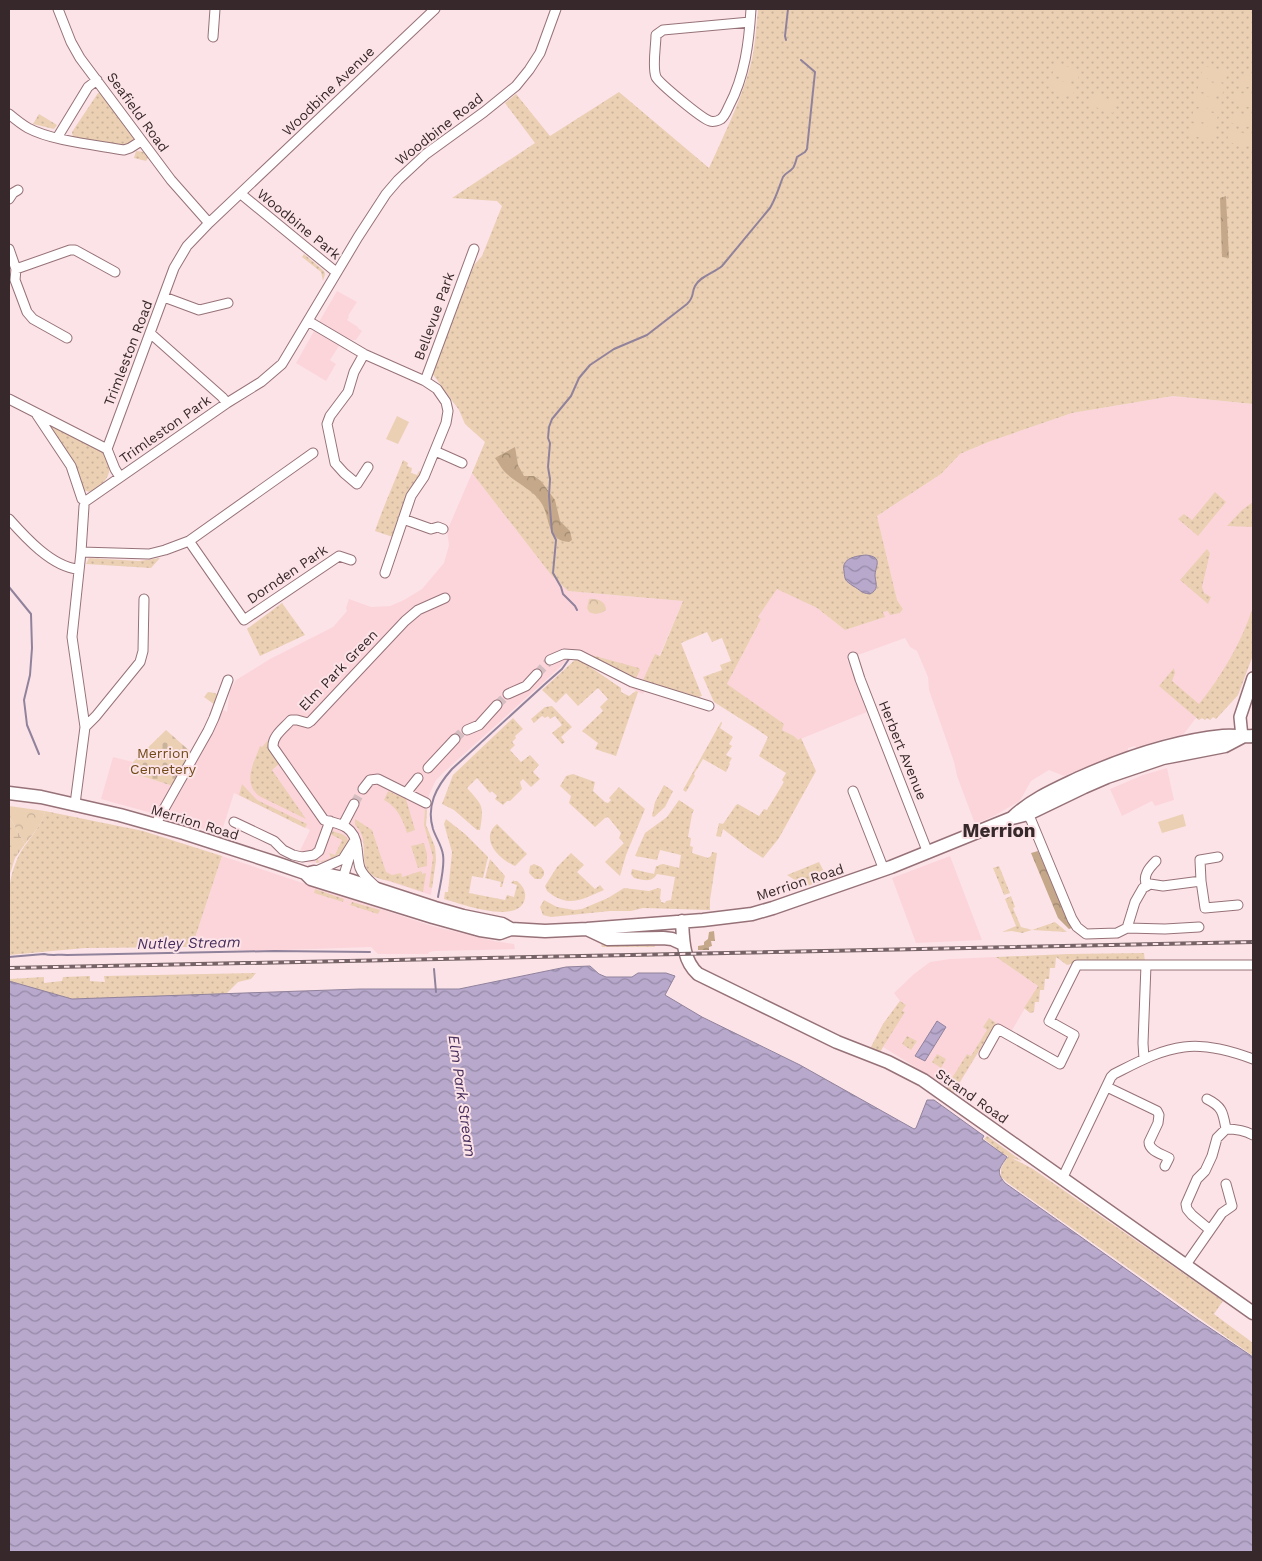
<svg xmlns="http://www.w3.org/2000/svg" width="1262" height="1561" font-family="'Work Sans',sans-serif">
<defs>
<pattern id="grass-dots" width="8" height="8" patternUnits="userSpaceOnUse" patternTransform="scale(1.25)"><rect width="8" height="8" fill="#ebd0b4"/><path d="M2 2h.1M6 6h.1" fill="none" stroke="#cab39b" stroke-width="1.8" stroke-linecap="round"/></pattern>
<pattern id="forest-crowns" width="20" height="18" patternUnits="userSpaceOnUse" patternTransform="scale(1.25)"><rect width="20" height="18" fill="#c4a889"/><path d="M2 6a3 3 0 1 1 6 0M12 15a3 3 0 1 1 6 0" fill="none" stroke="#a08970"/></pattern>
<pattern id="wetland-marsh" width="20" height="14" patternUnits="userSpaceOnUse" patternTransform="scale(1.25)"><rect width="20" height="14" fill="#ebd0b4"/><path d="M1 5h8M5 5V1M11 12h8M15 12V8" fill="none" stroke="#cab39b"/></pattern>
<pattern id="cemetery-stones" width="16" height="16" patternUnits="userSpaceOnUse" patternTransform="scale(1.25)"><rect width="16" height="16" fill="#ebd0b4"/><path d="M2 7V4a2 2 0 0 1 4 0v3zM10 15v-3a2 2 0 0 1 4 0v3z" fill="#cab39b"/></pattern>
<pattern id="park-crowns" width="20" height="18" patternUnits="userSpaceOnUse" patternTransform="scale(1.25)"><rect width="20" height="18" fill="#ebd0b4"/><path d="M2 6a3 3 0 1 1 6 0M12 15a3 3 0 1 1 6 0" fill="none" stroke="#cab39b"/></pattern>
<pattern id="water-waves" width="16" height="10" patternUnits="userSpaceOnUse" patternTransform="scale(1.25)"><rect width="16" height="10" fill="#b7a8cc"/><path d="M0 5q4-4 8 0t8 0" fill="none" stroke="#9689a6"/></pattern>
</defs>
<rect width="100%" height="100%" fill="#fce3e7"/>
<path fill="#fcd5db" d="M337 291 357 302 348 316 349 317 347 320 358 327V328L362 331 356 340H352L319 322Z
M314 331 339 346 330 360 336 364 326 381 296 363Z
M1173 396 1253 404V655L1238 695 1216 719 1213 717 1210 720 1207 718 1205 720 1202 718 1199 720 1196 718 1183 735 1167 738 1136 748 1135 746 1128 748V751L1064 776 1049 770 1031 781 1021 799 1018 802 994 816 975 824 957 776 954 762 929 690 928 677 917 651 910 647 905 638 847 659 867 712 798 740 794 736 782 730 727 684 761 619 758 617 777 588 817 608 845 630 884 617 883 612 888 611 893 614 900 613 903 609 897 600 877 516 941 474 960 454 988 442 1072 413Z
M472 473 552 576 568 591 683 601 643 694 638 692 577 658 569 659 566 661 556 671 443 773 436 780 429 795 427 810 426 825 435 847 436 860 431 895 375 877 368 870 365 865 363 842 348 840 347 845 342 853 327 861 317 863 295 861 310 830 234 793 221 834 169 819 168 814 214 728 221 712 224 710 227 712 230 690 236 680 270 659 333 627 347 611 346 608 349 599 371 607 390 606 404 600 422 589 444 563 449 545 447 531Z
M113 757 133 762 129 772 173 786 155 814 101 799Z
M1167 768 1174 800 1155 806 1152 801 1122 816 1110 789 1143 775Z
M222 856 432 926 494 941 514 944 515 949 435 951 429 952 428 954H378L371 947 256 951 192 947Z
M950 856 982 940 916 943 892 878Z
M996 957 1038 986 1011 1032 996 1023 958 1086 948 1087 883 1047 880 1052 871 1047 883 1024 900 1001 894 993 914 974 930 962 950 959Z"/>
<path fill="url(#grass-dots)" d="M758 9H1253V404L1173 396 1072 413 988 442 960 454 941 474 877 516 897 600 903 609 900 613 890 615 888 611 883 612 885 617 845 630 817 608 777 589 758 617 761 619 727 684 784 724 782 730 794 736 798 740 801 738 816 771 779 838 763 858 749 849 723 829 721 837 716 836 719 823 723 824 736 805 738 804 759 816 764 809 767 810 784 782 782 780 786 773 759 756 768 737 755 728 714 702 703 677 722 670 720 665 731 661 722 638 712 642 707 632 681 643 702 696H700L701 698 643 680 655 654 660 656 683 601 568 591 552 576 472 473 485 442 465 424 459 410 432 373 474 265 482 256 502 206 497 201 452 198 535 143 505 103 516 94 550 136 619 92 709 168C723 137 738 107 748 74 755 53 756 30 758 9Z
M98 93H102L134 136 132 142 124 147 73 137 72 132Z
M39 114 57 125 54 129 33 124Z
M136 151 145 152 149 156 146 161 134 158Z
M304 254 324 271 325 274 323 281 321 272 302 257Z
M44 421 101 449C115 469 111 479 91 492L86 491 82 489Z
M403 460 408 463 407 466 412 468 411 473 417 475 419 471 422 472 416 483 405 498 393 537 375 531C383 507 394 484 403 460Z
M1215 492 1226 502 1198 536 1178 519 1184 514 1192 520Z
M1253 502V527L1227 526 1242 510Z
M1207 549 1210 553 1202 587 1204 593 1211 597 1208 604 1180 580Z
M89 558 139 561 160 558 151 568 86 564Z
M282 603 305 635 260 656 247 629Z
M1253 607V655L1238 695 1216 719 1213 717 1210 720 1207 718 1205 720 1202 718 1199 720 1159 686 1174 668 1175 673 1172 681 1199 704C1223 674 1241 643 1253 607Z
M584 653 639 668 640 670 635 680Z
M577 658 621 688V692L629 696 636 691 638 692 616 756 595 749 598 743 582 731 603 711 600 707 608 699 598 688 578 706 566 693 556 703 542 690Z
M552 706 572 727 561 737 565 742 562 744 552 733 562 725 555 716 550 719 548 716 545 718 542 716 534 723 531 719 545 707Z
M513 718 523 729 515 736 516 738 512 742 515 745 510 750 521 762 530 755 539 765 533 772 540 779 531 787 523 779 520 782 522 789 510 801H507L503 805 495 799 497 796 492 791 490 793 477 778 467 788C483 806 484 805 480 830H477L454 810 442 804 453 775Z
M721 722 722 723 720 728 733 737 729 744 732 746 726 755 732 758 729 763 730 764 726 772 703 759 694 774 695 776 686 792 683 790Z
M270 738 280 763 272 770 306 819 259 796C242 782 254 763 260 746L262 747Z
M573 774 595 782 593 791 605 802 608 803 611 800 609 798 619 787 645 809 626 855 620 876 605 862 624 843 619 838 621 833 608 817 605 818 595 827 569 803 571 796 560 786 566 776Z
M242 784 257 800 307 824 305 828 239 795Z
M664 785 673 791 665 807 654 817 652 816 655 802Z
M388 791 406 799 415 830 407 833C402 818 397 807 384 800Z
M679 800 694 810 692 814 688 837 691 838 690 846 693 847 692 853 708 858 711 856 712 852 717 853 710 900V910L643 908 631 911H610L551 917 543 915 540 907 544 900 557 907 574 910 582 909 608 898 624 888 649 891 658 888 661 889 660 899 661 900V902L665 903 666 901 671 900 675 877 657 874C652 883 644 880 634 878L631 874 632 869 654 874 656 866H658L659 865 663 864 679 868 681 855 660 850 657 860 635 856 645 833 667 817Z
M425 809 427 810 426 825 435 847 436 860 432 888 429 887 433 857 424 825Z
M45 811 143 831 222 856 192 947 85 948 9 955C9 925 4 890 16 862 23 843 41 830 45 811Z
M355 819 372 830 386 872 392 875 401 873 402 877 421 871 422 874 426 873 423 892C412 888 401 885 390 881 385 880 379 879 375 877 354 865 373 841 355 825Z
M446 819 465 834 488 857 483 878 472 876 469 893 505 900 507 895 514 897 517 885 511 883 514 880V881H517C523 886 526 891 525 898 520 926 462 904 444 899L445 892H448L452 852 444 824Z
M497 824 527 854 515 866C499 859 479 839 497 824Z
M333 831C337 833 345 834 347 838 354 852 325 862 316 863L317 858 319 862 331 858 329 853 335 855 342 840 330 834Z
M424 843 427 854V866L418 868 411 846Z
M571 853 584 865 577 872 595 889 600 885 604 890C582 899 569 909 547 891L545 886 557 867Z
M490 859 505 876 502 887H500L501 882 485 878Z
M819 862 828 879 801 888 798 882 787 875Z
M534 864 541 867 544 871V875L541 879H535L529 873 530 866Z
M999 866 1010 893 1004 895 993 868Z
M315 889 344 899 343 902 314 893Z
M1011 896 1015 907 1013 908 1021 927 1032 930 1055 922 1067 932 1032 930 1022 933 1012 931 1002 932 1016 926 1005 899Z
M352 902 380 910 378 914 350 905Z
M654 942 655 947H602L601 944Z
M1144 953 1145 962 1075 963 1067 965 1056 957 1055 968H1050L1049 979H1045L1044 990H1040L1039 1002H1035L1034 1012 1030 1013 1024 1008 1038 986 996 957 1068 954Z
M256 973 251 979 238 982 223 997 148 1016 9 986V979L44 977V983L62 981 63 977 90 976V981L105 982 104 976Z
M900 1001 906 1005 902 1011 905 1012 883 1047 880 1052 871 1047 883 1024Z
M989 1018 996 1023 953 1093 947 1089V1086L967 1054 971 1056 987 1030 983 1027Z
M907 1036 917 1041 911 1050 902 1044Z
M937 1054 946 1059 941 1068 932 1062Z
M987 1136 1022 1161 1012 1158 1033 1169 1223 1301 1214 1314 1253 1343V1356L1008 1183 1001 1177V1168L1008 1156C1000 1154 992 1144 984 1139Z"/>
<path fill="url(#forest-crowns)" d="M1226 196 1229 258 1222 257 1220 198Z
M515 447 518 465 524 476H534L541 481 555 500 560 521 570 531 572 540 569 542C546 540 551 520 542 504 535 491 518 484 507 474 502 470 499 463 495 458Z
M1038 851 1072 928 1069 929 1058 918 1031 853Z
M714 931 715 941H711L712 946 709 947V950H698V946L704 945V942L708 939 709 932Z"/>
<path fill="url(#wetland-marsh)" d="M9 816 25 844 15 858 9 877Z"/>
<path fill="url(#cemetery-stones)" d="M166 730 192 753 173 786 129 772 133 762Z"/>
<path fill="url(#park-crowns)" d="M589 599C597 598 606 601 606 610 601 614 595 615 589 612L587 608Z
M208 692 215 693 219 696 215 705 204 697Z
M9 806 45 811C42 825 33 834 25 844L9 816Z"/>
<path fill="#ebd0b4" d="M1056 63 1080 71 1077 82 1052 75Z
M1203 66 1228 71 1225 83 1201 77Z
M1241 74 1253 76V88L1238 85Z
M1052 78 1076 86 1072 97 1048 90Z
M1200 80 1225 85 1222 96 1197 91Z
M1237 92 1253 96V108L1234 104Z
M1093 94 1117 102 1113 113 1089 105Z
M1197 94 1222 100 1219 111 1194 106Z
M1194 109 1218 114 1216 125 1191 120Z
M1234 112 1253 116V128L1231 123Z
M1191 123 1216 128 1213 140 1188 135Z
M1229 130 1253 135 1252 147 1227 142Z
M397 416 409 422 398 444 386 439Z
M1183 814 1186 826 1162 833 1158 822Z"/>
<path fill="url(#water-waves)" stroke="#91829c" d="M866 555C884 557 875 566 875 576 876 585 879 589 870 594 860 593 861 590 853 586 845 580 845 581 844 571 841 558 856 556 866 555Z
M590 966 599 974 606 977H632L638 973H666L675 976 665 995 702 1017 800 1065 914 1129 916 1128 927 1100H934L984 1136 982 1139 1007 1157C1000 1168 995 1171 1005 1183L1192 1316 1253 1357V1552H9V981L72 999 360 989H459L566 967Z
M937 1021 946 1027 925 1061 915 1056Z"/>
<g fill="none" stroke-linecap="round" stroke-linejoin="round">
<path stroke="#91829c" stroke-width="2" d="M786 40 785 36 788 9
M9 587 31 614 32 648 30 675 24 700 27 725 39 754
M577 610 575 606 563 594 561 587 553 573 556 540 552 532 549 496 550 479 548 467 550 443 548 438 549 427 552 419 571 396 579 378 590 365 614 349 647 335 687 304C695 296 691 294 695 286 700 276 714 273 722 266L770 208C776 198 779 187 783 177 785 173 790 172 793 168 795 165 796 161 797 157L805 152 807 149 815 72 801 60
M438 897C440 885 445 867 443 855 442 846 436 838 433 829 426 806 436 787 452 769L545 684 562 669 569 659
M9 957 44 954C52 956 60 954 67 955L274 951 370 952
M434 969 436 992"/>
<path stroke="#d5bec1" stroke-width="9" stroke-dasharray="9 4.5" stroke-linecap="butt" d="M537 674 550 660
M497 705 508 694
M455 739 463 731 467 730
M354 804 363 789"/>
<defs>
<path id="minor" d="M58 9 71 42 80 58 171 180 209 223
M750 22 663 30 656 35C656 46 652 67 656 77 659 83 702 119 710 121 713 122 718 121 721 119 725 116 727 110 729 106 745 76 749 42 751 9
M213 37 215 9
M9 114C15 119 21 124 28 128 52 141 96 145 124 150L130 148 141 141
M57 138 88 87 97 80
M241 194 336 272
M9 199 13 193 18 190
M9 249 16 269 15 280 27 312 33 319 67 338
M16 269 70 250H75L115 272
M164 297 199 310 228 303
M308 321 364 354 425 381 437 389 446 402 448 411 446 423 424 477 411 496 385 573
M150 333 222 397 227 403
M364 354 354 372 348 392 330 416 327 424 335 463 344 473 357 484 368 467
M425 381 474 249
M9 399 107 449
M37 415 71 466 82 499
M107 449 174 268 187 246 209 223 435 9
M107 449 115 469 120 477
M435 451 462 463
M86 501 227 403 261 382 282 364 358 237 386 194 398 180 426 154 484 112 516 86 529 70 540 53 556 9
M9 519C25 537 52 567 78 569
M403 519 431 529 438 527 443 529
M189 541 244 620 339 556 351 560
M81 552 149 554 165 550 189 541 313 453
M853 657 860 679 928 853
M550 660 564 654 579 655 632 682 709 706
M508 694 526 686 537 674
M85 727 96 716 140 662 143 651 144 599
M467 730 479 725 497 705
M428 768 455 739
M363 789 370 780 378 779 426 803
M853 791 884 870
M406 793 418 778
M75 804 85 727 72 637 81 552 84 506
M1025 809 1031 820 1072 919 1077 927 1086 934 1117 933 1127 928 1165 929 1199 927
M234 822 274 841 283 850 293 855 302 857 314 855 319 851 330 821
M155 825 208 731 214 718 228 680
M343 825 354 804
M314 872 343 859 355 840
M343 878 351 852
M1201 881 1205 908 1238 905
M1147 886C1142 876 1149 868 1156 861
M376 887C370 881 363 876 360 868 358 862 358 855 357 848 355 827 342 824 324 820L273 747C272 736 284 728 291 720H297L308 723 311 721 405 621 418 610 445 598
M1127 928 1135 902 1143 888 1150 884 1163 886 1201 881 1200 860 1218 857
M984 1054 998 1029 1060 1064 1074 1035 1049 1021 1077 965H1253
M1144 1059 1143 1043 1146 965
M1107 1087 1157 1111 1159 1115 1158 1123 1149 1142C1149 1151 1162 1154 1169 1158L1165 1166
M1207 1099C1223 1107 1223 1113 1226 1129
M1062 1179 1111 1077 1114 1074C1136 1063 1159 1050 1184 1047 1207 1044 1231 1051 1253 1059
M1210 1230 1192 1215 1187 1209 1186 1204 1197 1179 1205 1171 1212 1156 1217 1138 1226 1129C1236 1129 1244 1130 1253 1135
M1185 1266 1222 1213 1232 1206 1226 1184"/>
<path id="tertiary" d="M1242 737 1240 717 1253 678"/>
<path id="secondary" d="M9 793 41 797 120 815 184 833 276 863 305 873 311 879 433 917 480 930 500 933 511 929 545 931 587 929 703 920 752 914 773 908 891 867 1012 818 1028 814 1084 787 1107 777 1163 758 1225 746 1242 737
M1013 817C1032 799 1056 789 1079 778 1124 758 1173 741 1223 736 1233 735 1243 737 1253 736
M310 873 314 872 343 878 435 908 463 916 502 924 511 929
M682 921C683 940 683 961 698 974L837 1042 888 1062 923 1080 1253 1313
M589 930 608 939 663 938 672 939 683 944"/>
</defs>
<use href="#minor" stroke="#967278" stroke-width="11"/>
<use href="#tertiary" stroke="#967278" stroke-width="14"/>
<use href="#secondary" stroke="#967278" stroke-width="15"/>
<use href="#minor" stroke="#fff" stroke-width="9"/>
<use href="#tertiary" stroke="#fff" stroke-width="11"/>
<use href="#secondary" stroke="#fff" stroke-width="12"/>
<defs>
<path id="rail" d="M9 968 1253 942"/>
</defs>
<use href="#rail" stroke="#766367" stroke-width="4"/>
<use href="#rail" stroke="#fce3e7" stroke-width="2" stroke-dasharray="5.5" stroke-linecap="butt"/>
</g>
<g text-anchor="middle" stroke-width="4" stroke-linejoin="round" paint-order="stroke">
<g font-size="14" fill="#37282b" stroke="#fce3e7">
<text transform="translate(328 91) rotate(-44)" y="5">Woodbine Avenue</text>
<text transform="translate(138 112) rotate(54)" y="5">Seafield Road</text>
<text transform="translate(439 129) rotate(-38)" y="5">Woodbine Road</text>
<text transform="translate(299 224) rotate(39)" y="5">Woodbine Park</text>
<text transform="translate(434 316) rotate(-70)" y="5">Bellevue Park</text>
<text transform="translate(128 353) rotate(-69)" y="5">Trimleston Road</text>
<text transform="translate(165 429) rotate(-35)" y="5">Trimleston Park</text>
<text transform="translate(287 574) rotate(-34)" y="5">Dornden Park</text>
<text transform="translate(338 670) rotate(-46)" y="5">Elm Park Green</text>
<text transform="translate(903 750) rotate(68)" y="5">Herbert Avenue</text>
<text transform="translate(195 822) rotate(17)" y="5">Merrion Road</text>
<text transform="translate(800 882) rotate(-18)" y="5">Merrion Road</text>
<text transform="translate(972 1096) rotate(35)" y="5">Strand Road</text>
</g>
<g font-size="14" fill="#714a18" stroke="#fce3e7">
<text x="163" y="758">Merrion<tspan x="163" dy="16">Cemetery</tspan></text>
</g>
<g font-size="15" font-style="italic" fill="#462f5e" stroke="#fce3e7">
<text transform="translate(189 943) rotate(-1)" y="5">Nutley Stream</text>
<text transform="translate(462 1096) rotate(82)" y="5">Elm Park Stream</text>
</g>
<g font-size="19" font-weight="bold" fill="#37282b" stroke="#fce3e7">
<text x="999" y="837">Merrion</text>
</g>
</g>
<rect width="1262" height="1561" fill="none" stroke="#37282b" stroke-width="20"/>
</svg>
